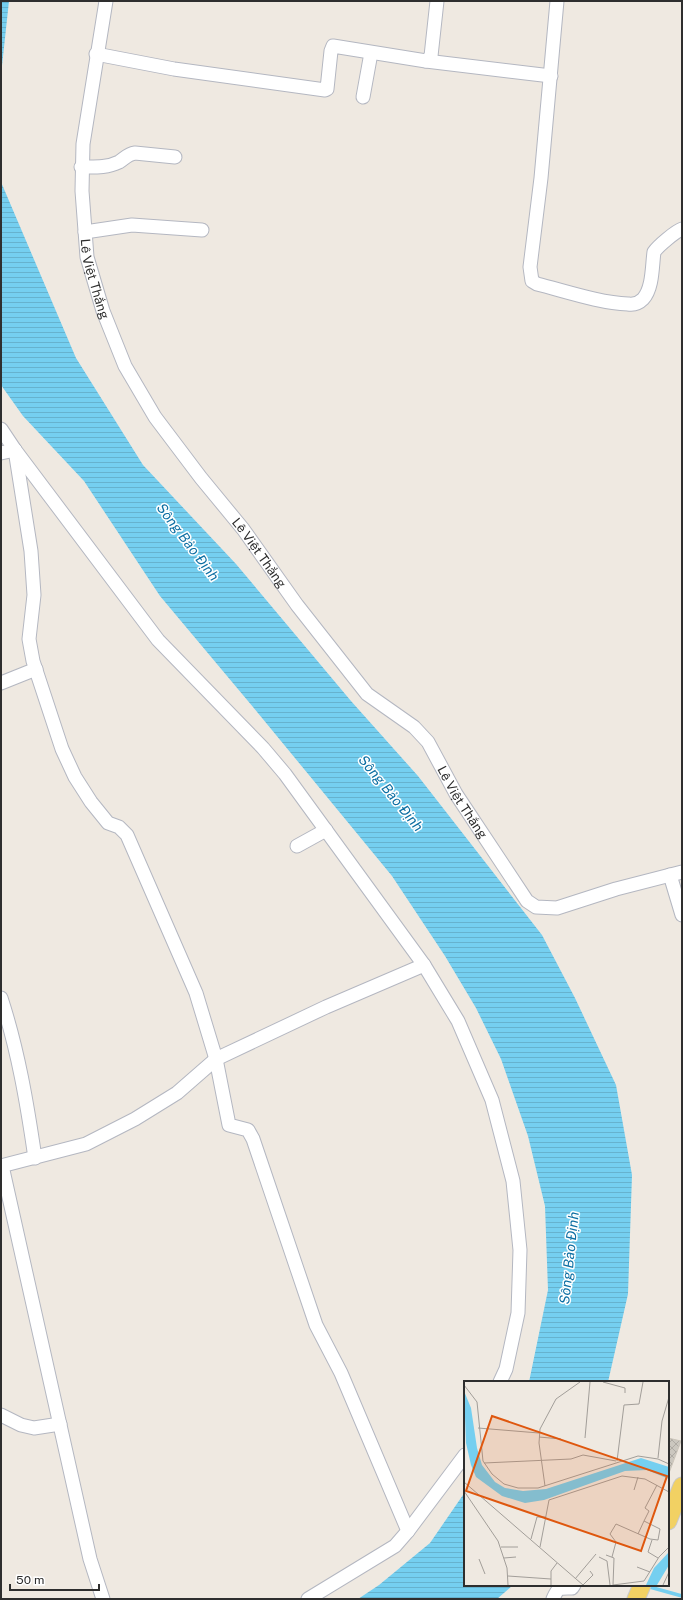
<svg xmlns="http://www.w3.org/2000/svg" width="683" height="1600" font-family="'Public Sans',sans-serif">
<defs>
<pattern id="water-rules" width="6" height="5" patternUnits="userSpaceOnUse"><rect width="6" height="5" fill="#75cff0"/><path d="M0 2.5h6" fill="none" stroke="#66b2ce"/></pattern>
<pattern id="building-cross-hatch" width="8" height="8" patternUnits="userSpaceOnUse"><rect width="8" height="8" fill="#cbc7bf"/><path d="M0 0l8 8M0 8l8-8" fill="none" stroke="#afaba4"/></pattern>
</defs>
<rect width="100%" height="100%" fill="#efe9e1"/>
<path fill="url(#water-rules)" d="M1 1H9L1 75Z
M1 182 76 358 143 465 236 564 351 701 418 776 542 935 575 998 616 1085 632 1175 628 1294 608 1382H529L548 1290 545 1206 528 1136 501 1059 476 1008 445 956 392 876 253 707 160 596 84 481 23 416 1 385Z
M465 1492V1585H513L497 1599H358L379 1585 430 1543Z"/>
<g fill="none" stroke-linecap="round" stroke-linejoin="round">
<path stroke="#75cff0" stroke-width="3.5" d="M646 1586 682 1596"/>
</g>
<path fill="url(#building-cross-hatch)" stroke="#cbc5ba" d="M668 1438 681 1441 669 1473H668Z"/>
<g fill="none" stroke-linecap="round" stroke-linejoin="round">
<defs>
<g id="minor">
<path id="s1" d="M106 1 83 144 82 191 87 257 103 311 125 366 155 417 201 478 243 529 297 605 367 694 414 727 428 742 456 794 527 901 536 907 557 908 616 889 682 872"/>
<path d="M557 1 541 178 530 267 532 281 537 284C565 291 600 303 628 304 634 305 639 303 643 299 653 288 652 266 654 252 658 246 676 231 682 229"/>
<path d="M96 54 174 69 325 90 327 89 331 51 333 46 426 61 431 56 437 1"/>
<path d="M426 61 551 76"/>
<path d="M363 97 371 53"/>
<path d="M81 167C94 167 107 168 119 162 125 158 128 154 135 153L175 157"/>
<path d="M85 232 132 225 202 230"/>
<path d="M1 429 15 450 158 640 263 748 285 774 424 965 458 1021 492 1100 513 1181 520 1250 518 1313 506 1369 500 1382"/>
<path d="M15 450 31 551 34 595 29 639 33 661 62 749 75 777 91 802 108 823 119 827 127 835 196 993 216 1059 229 1125 248 1130 253 1139 316 1325 341 1373 408 1531"/>
<path d="M1 453 15 450"/>
<path d="M1 683 36 669"/>
<path d="M297 846 326 830"/>
<path d="M670 875 682 915"/>
<path d="M1 998C18 1050 27 1103 35 1158"/>
<path d="M1 1166 86 1144 135 1119 177 1093 216 1059 326 1007 424 965"/>
<path d="M2 1166 90 1559 103 1599"/>
<path d="M1 1415 21 1425 34 1428 60 1424"/>
<path d="M308 1599 395 1546 408 1531 465 1455"/>
<path d="M553 1599C558 1587 559 1588 572 1588L574 1585"/>
</g>
<path id="major" d="M668 1521 682 1486
M636 1599 642 1585"/>
</defs>
<use href="#minor" stroke="#b4b7c1" stroke-width="15"/>
<use href="#major" stroke="#c9c9c9" stroke-width="19"/>
<use href="#minor" stroke="#fff" stroke-width="13"/>
<use href="#major" stroke="#f2d163" stroke-width="17"/>
</g>
<g text-anchor="middle" stroke-width="3" stroke-linejoin="round" paint-order="stroke">
<g font-size="13" fill="#2e2e2e" stroke="#fff">
<text dy="5" stroke="none"><textPath href="#s1" startOffset="281">Lê Việt Thắng</textPath></text>
<text dy="5" stroke="none"><textPath href="#s1" startOffset="604">Lê Việt Thắng</textPath></text>
<text dy="5" stroke="none"><textPath href="#s1" startOffset="929">Lê Việt Thắng</textPath></text>
</g>
<g font-size="14" font-style="italic" fill="#0d6fa3" stroke="#fff">
<text transform="translate(188 542) rotate(53)" y="5">Sông Bảo Định</text>
<text transform="translate(391 793) rotate(51)" y="5">Sông Bảo Định</text>
<text transform="translate(569 1258) rotate(-84)" y="5">Sông Bảo Định</text>
</g>
</g>
<g transform="translate(464 1381)">
<rect width="205" height="205" fill="#efe9e1"/>
<path d="M0 10 7 27 13 67 18 84 31 101 41 107 59 110 82 108 177 77 205 86V98L183 89 161 90 80 119 61 122 38 115 12 96 7 84 2 62ZM205 171V184L193 204H182L190 187Z" fill="#75cff0"/>
<path fill="none" stroke="#a29e99" stroke-width="1" d="M139 1 161 7V12M0 4 13 21 19 80 28 93 40 103 54 107H74L174 75 194 78 205 83M14 47 75 52M75 56 97 58M121 57 126 1M194 77 198 40 205 16M153 80 160 24 175 23 179 1M20 82 107 78 119 74 152 80M0 101 119 204M81 105 75 62 76 48 92 18 116 1M170 109 174 96M0 110 34 160 43 187 44 204M174 153 180 140M67 158 73 136H82M188 159 184 171 194 177M37 166H54M76 166 85 119 158 95 181 98 205 111M142 174 150 177 149 204M135 176 143 180 146 204M148 176 152 161 146 153 152 143 186 158 194 159 196 148 180 140 185 130 181 127 193 104M40 177 52 176M15 178 21 193M173 186 186 191M44 195 87 198M111 198 132 173M87 204V190L93 182M119 204 129 194 126 190M149 204 180 200 195 176 205 166M199 204 205 191"/>
<path fill="#df570e" fill-opacity="0.15" stroke="#df570e" stroke-width="2" d="M28 35 203 95 177 170 2 110Z"/>
<rect width="205" height="205" fill="none" stroke="#2e2e2e" stroke-width="2"/>
</g>
<rect width="683" height="1600" fill="none" stroke="#2e2e2e" stroke-width="4"/>
<path d="M10 1584v6h89v-6" fill="none" stroke="#2e2e2e" stroke-width="2"/>
<text x="16" y="1584" font-size="12" fill="#2e2e2e" stroke="#ffffff" stroke-width="3" paint-order="stroke">50 m</text>
</svg>
